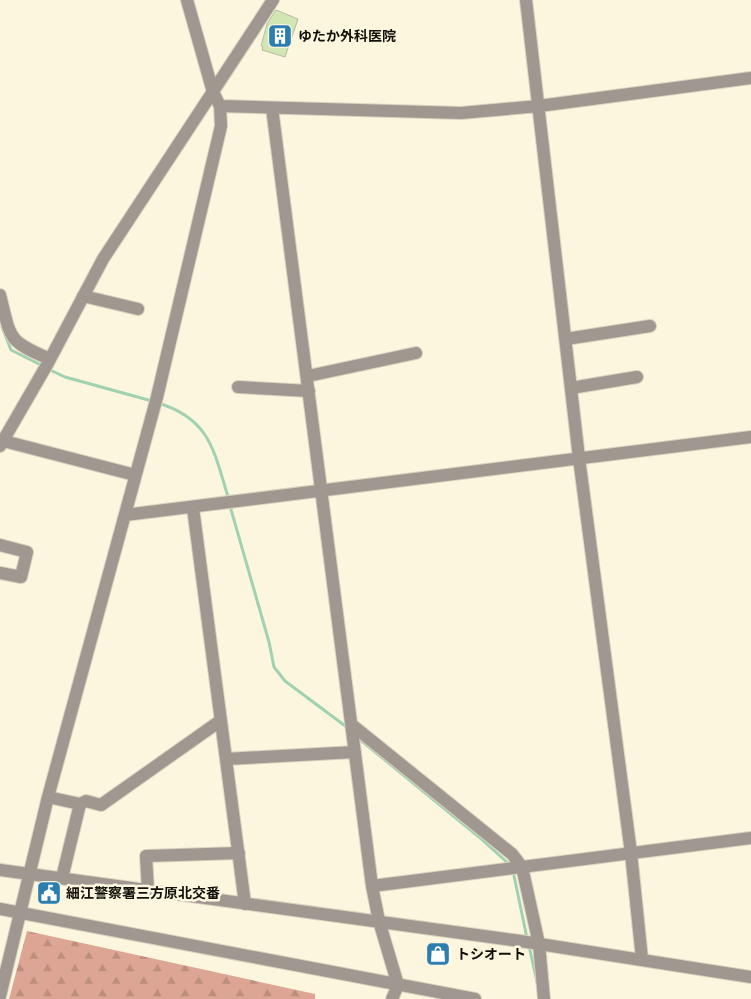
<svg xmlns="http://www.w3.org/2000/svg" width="751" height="999" font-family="Ubuntu,'Noto Sans JP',sans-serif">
<defs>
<pattern id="forest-firs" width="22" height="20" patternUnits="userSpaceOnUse" patternTransform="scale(1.25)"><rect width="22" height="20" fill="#dda593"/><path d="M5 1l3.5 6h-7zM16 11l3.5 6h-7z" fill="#bd8d7d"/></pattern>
</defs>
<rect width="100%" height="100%" fill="#fcf6df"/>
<path fill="url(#forest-firs)" d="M27 931 315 994V999H9Z"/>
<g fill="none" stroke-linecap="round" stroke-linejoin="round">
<path stroke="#a1d2af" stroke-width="3" d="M2 327 11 350 43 366
M48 369 65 377 152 401
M158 403C211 419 214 452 229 500
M230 506 269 642 274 667 285 681 348 728
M358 738 479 837 510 865
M513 871 527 938
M529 946 537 982"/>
</g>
<path fill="#d2e6b2" stroke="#b4bca8" d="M276 10 298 19 285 57 262 50 263 47 261 46 267 24Z"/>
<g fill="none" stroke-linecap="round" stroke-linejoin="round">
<defs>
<path id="minor" d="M526 0 579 458 631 853 642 959
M220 106 461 113 539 106 751 78
M272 108 372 886 379 921 398 985 392 999
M0 295C11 339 7 341 50 359
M83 296 138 309
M566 339 650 326
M308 376 416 353
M238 387 309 391
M571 388 637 377
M0 440 135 475
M0 446 48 363 103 259 273 0
M193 508 245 904
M125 515 751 437
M0 545 27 552 21 577 0 573
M352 725 512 854 522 867 539 944 544 999
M226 759 355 752
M48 797 80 804 86 801 101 805 220 721
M0 870 520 941 751 977
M62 878 80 804
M372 886 751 838
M148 890 146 856 239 853
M0 909 475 999
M0 996 48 797 157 397 221 126 220 106 213 92 187 0"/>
</defs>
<use href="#minor" stroke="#d7d1bd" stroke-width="14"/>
<use href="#minor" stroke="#9f9790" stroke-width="12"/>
</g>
<defs>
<symbol id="building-square" viewBox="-11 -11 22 22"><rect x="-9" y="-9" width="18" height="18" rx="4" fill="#2c7eaf" stroke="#fcf6df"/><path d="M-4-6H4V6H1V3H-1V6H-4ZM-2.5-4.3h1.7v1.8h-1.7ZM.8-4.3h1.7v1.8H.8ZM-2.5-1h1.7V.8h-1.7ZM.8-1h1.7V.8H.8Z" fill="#fff"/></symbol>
<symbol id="civic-square" viewBox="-11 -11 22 22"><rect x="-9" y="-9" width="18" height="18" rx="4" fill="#2c7eaf" stroke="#fcf6df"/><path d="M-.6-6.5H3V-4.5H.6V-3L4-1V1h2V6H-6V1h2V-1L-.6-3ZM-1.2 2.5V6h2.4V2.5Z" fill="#fff"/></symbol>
<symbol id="shop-square" viewBox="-11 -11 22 22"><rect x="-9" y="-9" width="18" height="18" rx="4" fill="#2c7eaf" stroke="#fcf6df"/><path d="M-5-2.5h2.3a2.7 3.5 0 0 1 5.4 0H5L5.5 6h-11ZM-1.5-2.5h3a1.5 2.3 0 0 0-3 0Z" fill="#fff"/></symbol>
</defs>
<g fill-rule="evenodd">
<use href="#building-square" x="266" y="22" width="28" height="28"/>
<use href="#civic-square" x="35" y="879" width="28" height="28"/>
<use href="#shop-square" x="424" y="940" width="28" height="28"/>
</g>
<g text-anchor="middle" stroke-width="5" stroke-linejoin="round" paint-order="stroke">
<g font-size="14" font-weight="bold" fill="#121109" stroke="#fcf6df" text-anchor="start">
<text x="298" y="41">ゆたか外科医院</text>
<text x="66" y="898">細江警察署三方原北交番</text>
<text x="456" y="959">トシオート</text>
</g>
</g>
</svg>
